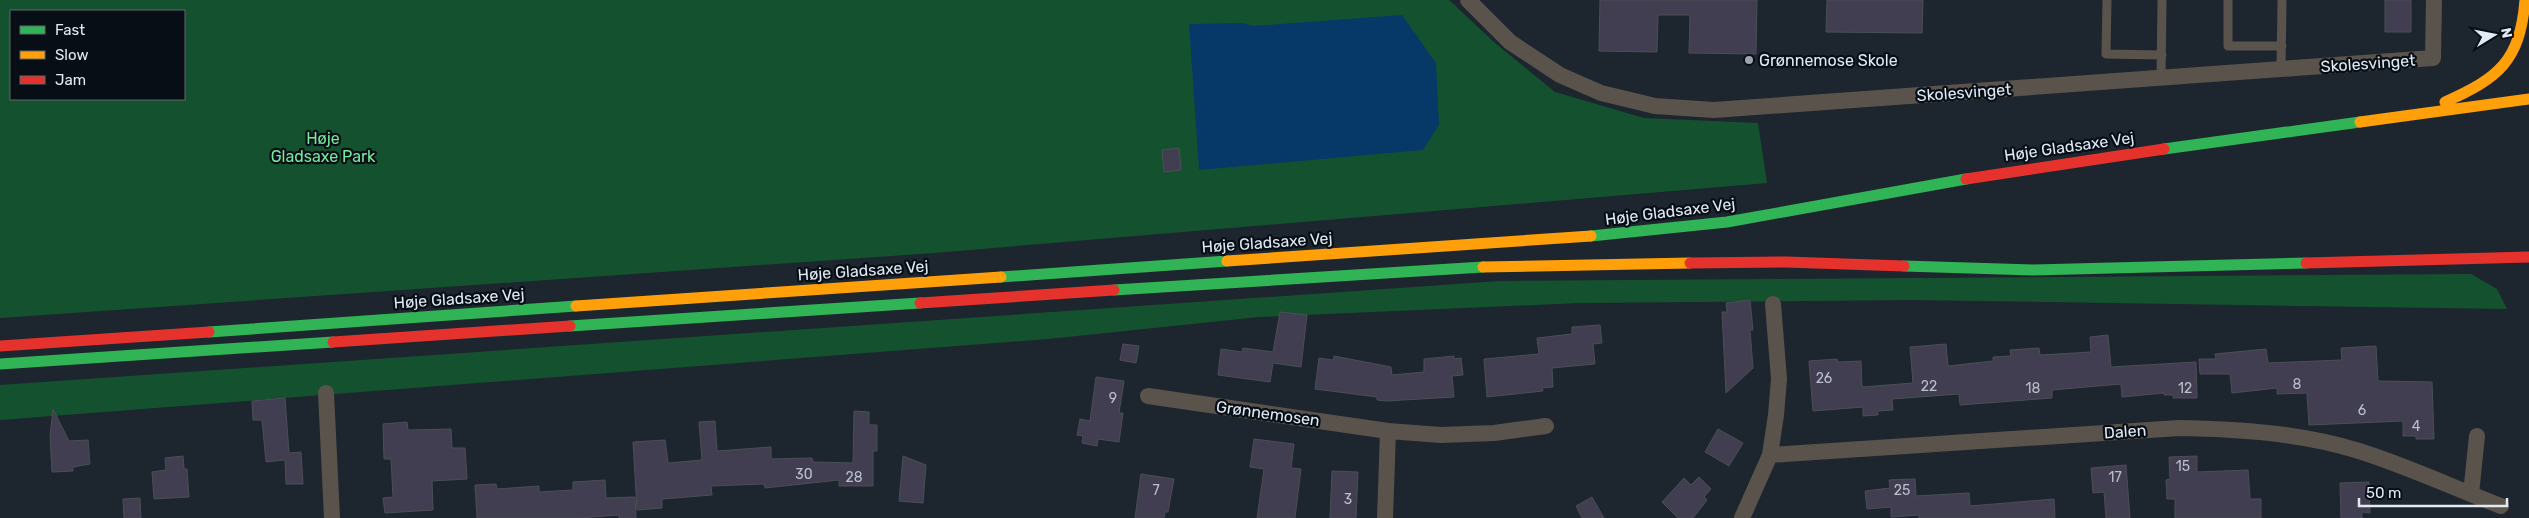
<svg xmlns="http://www.w3.org/2000/svg" width="2529" height="518" font-family="Rubik,sans-serif">
<rect width="100%" height="100%" fill="#1d262e"/>
<path fill="#14522f" fill-rule="evenodd" d="M0 0H1449L1495 43 1555 92 1644 118 1758 123 1767 183 934 253 0 318ZM11 11H184V99H11Z
M2471 274 2497 289 2507 309 1914 300 1580 303 1259 317 1048 339 0 420V385L1500 281Z"/>
<path fill="#073968" d="M1402 15 1436 63 1439 125 1423 150 1199 170 1189 24 1242 23 1254 26Z"/>
<path fill="#403e50" stroke="#4c4e56" d="M1600 0H1757L1756 54 1689 53 1690 15H1658L1657 52 1599 51Z
M1827 0H1923L1922 33 1826 32Z
M2385 0H2411V32H2385Z
M1179 148 1181 170 1164 172 1162 150Z
M1750 300 1753 330H1750L1753 368 1726 393 1722 312H1727L1726 303Z
M1280 312 1307 315 1301 367 1273 363 1270 382 1218 375 1221 349 1242 352 1243 348 1273 352Z
M1600 325 1602 343 1593 344 1595 364 1552 368 1553 387 1542 388 1543 391 1487 397 1484 359 1539 354 1537 338 1572 334V327Z
M2108 335 2111 367 2196 362 2197 398H2173V395H2164V393L2122 397 2121 384 2052 390V398L1986 403 1960 405 1959 394 1892 399 1893 410 1878 411V415L1863 416V407L1813 411 1809 361 1837 359 1838 362 1861 361 1862 387 1913 383 1910 347 1946 344 1948 366 1993 361V357L2011 356 2010 350 2039 348 2040 355 2091 352 2090 337Z
M1123 344 1139 346 1136 363 1120 360Z
M2376 346 2378 381 2432 382 2434 439H2416V436H2403V421L2309 425 2307 393 2277 394V388L2232 393 2230 374H2200L2199 359H2216L2215 354 2266 349 2268 363 2342 360 2341 348Z
M1334 356 1391 367 1392 375 1424 372V359L1454 356V359L1461 358 1463 375 1452 376 1454 397 1386 401 1377 400V397L1315 389 1319 358 1333 360Z
M1096 377 1124 381 1119 413H1123L1119 442 1098 439 1097 446 1082 443 1083 436 1077 435 1080 419 1090 421Z
M285 398 289 453 301 452 303 484H286L285 460 266 462 262 420H253L252 401Z
M53 409 69 441 88 440 90 464 73 467V471L52 472 50 436Z
M854 411 869 412V425H877V451H873V486H839V480L765 488 764 484 711 486 712 495 662 499V508L637 510 633 442 665 440 668 463 702 460 699 422 715 421 717 451 771 447V459L812 458 813 462 853 463Z
M407 422 408 430 451 429 452 448H465L467 479 432 481 433 510 385 513 383 498 393 497 391 459H384L383 424Z
M1718 429 1743 443 1729 466 1705 452Z
M1254 439 1294 444 1291 468 1301 469 1295 518H1257L1264 469 1250 467Z
M183 456 184 469H187L189 497 154 499 152 472 166 470 165 458Z
M903 456 926 465 923 503 899 501Z
M2197 456V472L2248 470 2250 499H2261V518H2175V499H2167L2166 480 2170 479 2169 457Z
M2126 465 2130 518H2106L2104 492 2093 493 2091 468Z
M1332 471 1358 472 1356 518H1330Z
M1141 474 1174 479 1168 512H1165L1164 518H1135Z
M1699 477 1711 489 1704 497 1707 500 1693 518H1678L1662 502 1684 478 1691 485Z
M1915 479 1916 496 1969 493 1970 506 2054 499 2055 518H1919V515L1891 517V507L1867 509 1865 491 1890 488 1889 480Z
M605 480 606 498 635 497 636 518H619V515L579 518H477L475 485 496 484 497 489 539 486V492L573 490V482Z
M2369 482 2370 513 2362 512V518H2341L2340 483Z
M1592 497 1604 518H1582L1576 506Z
M140 498 141 518H124L123 499Z"/>
<g fill="none" stroke-linecap="round" stroke-linejoin="round">
<path stroke="#59534c" stroke-width="9" d="M2107 0 2106 54 2162 55
M2228 0V46H2282
M2281 70 2282 0
M2161 79 2162 0"/>
<path stroke="#59534c" stroke-width="16" d="M1468 0 1510 42 1560 75 1601 93 1655 106 1714 110 2433 58 2434 0
M326 393 332 518
M1148 396 1388 431 1441 435 1494 433 1546 426
M1770 455 2179 428C2239 429 2301 433 2359 451 2407 466 2454 488 2501 506
M2471 494 2477 436
M1385 518 1388 431
M1742 518 1770 455 1776 415 1779 379 1773 304"/>
<path stroke="#30b455" stroke-width="11" d="M2164 149 2360 122
M1591 236 1727 222 1966 179
M1904 266 2033 270 2306 263
M1001 277 1227 261
M1114 290 1483 267
M570 326 920 303
M209 332 576 306
M0 364 333 342"/>
<path stroke="#ff9f0a" stroke-width="11" d="M2445 102C2499 78 2520 61 2525 0
M2360 122 2529 99
M1227 261 1591 236
M1483 267 1690 263
M576 306 1001 277"/>
<path stroke="#e5322d" stroke-width="11" d="M1966 179 2164 149
M1690 263 1786 262 1904 266
M2306 263 2529 257
M920 303 1114 290
M333 342 570 326
M0 346 209 332"/>
</g>
<circle fill="#9ca5af" stroke="#080e15" stroke-width="2" cx="1749" cy="60" r="5"/>
<g text-anchor="middle" stroke-width="4.5" stroke-linejoin="round" paint-order="stroke">
<g font-size="14" fill="#b9bfcb">
<text x="1824" y="383">26</text>
<text x="2297" y="389">8</text>
<text x="1929" y="391">22</text>
<text x="2033" y="393">18</text>
<text x="2185" y="393">12</text>
<text x="1113" y="403">9</text>
<text x="2362" y="415">6</text>
<text x="2416" y="431">4</text>
<text x="2183" y="471">15</text>
<text x="804" y="479">30</text>
<text x="854" y="482">28</text>
<text x="2115" y="482">17</text>
<text x="1156" y="495">7</text>
<text x="1902" y="495">25</text>
<text x="1348" y="504">3</text>
</g>
<g font-size="16" fill="#e1eaf4" stroke="#080e15" text-anchor="start">
<text x="1759" y="66">Grønnemose Skole</text>
</g>
<g font-size="16" fill="#e1eaf4" stroke="#080e15">
<text transform="translate(2368 63) rotate(-4)" y="6">Skolesvinget</text>
<text transform="translate(1964 92) rotate(-4)" y="6">Skolesvinget</text>
<text transform="translate(2069 146) rotate(-8)" y="6">Høje Gladsaxe Vej</text>
<text transform="translate(1670 211) rotate(-7)" y="6">Høje Gladsaxe Vej</text>
<text transform="translate(1267 242) rotate(-4)" y="6">Høje Gladsaxe Vej</text>
<text transform="translate(863 270) rotate(-4)" y="6">Høje Gladsaxe Vej</text>
<text transform="translate(459 298) rotate(-4)" y="6">Høje Gladsaxe Vej</text>
<text transform="translate(1268 413) rotate(8)" y="6">Grønnemosen</text>
<text transform="translate(2125 431) rotate(-4)" y="6">Dalen</text>
</g>
<g font-size="16" fill="#75eb9a" stroke="#080e15">
<text x="323" y="144">Høje<tspan x="323" dy="18">Gladsaxe Park</tspan></text>
</g>
</g>
<rect x="10" y="10" width="175" height="90" fill="#080e15" stroke="#5f666e"/>
<rect x="20" y="26" width="25" height="8" fill="#30b455" stroke="#5f666e"/>
<text x="55" y="35" font-size="15" fill="#e1eaf4">Fast</text>
<rect x="20" y="51" width="25" height="8" fill="#ff9f0a" stroke="#5f666e"/>
<text x="55" y="60" font-size="15" fill="#e1eaf4">Slow</text>
<rect x="20" y="76" width="25" height="8" fill="#e5322d" stroke="#5f666e"/>
<text x="55" y="85" font-size="15" fill="#e1eaf4">Jam</text>
<g transform="translate(2494 35) rotate(80)" stroke="#080e15" stroke-width="4" paint-order="stroke">
<path d="M0-4L9 19L0 12L-9 19Z" fill="#e1eaf4"/>
<text y="-8" font-size="14" font-weight="bold" text-anchor="middle" fill="#e1eaf4">N</text>
</g>
<path d="M2359 498v8h148v-8" fill="none" stroke="#e1eaf4" stroke-width="2.5"/>
<text x="2366" y="498" font-size="15" fill="#e1eaf4" stroke="#080e15" stroke-width="4" paint-order="stroke">50 m</text>
</svg>
